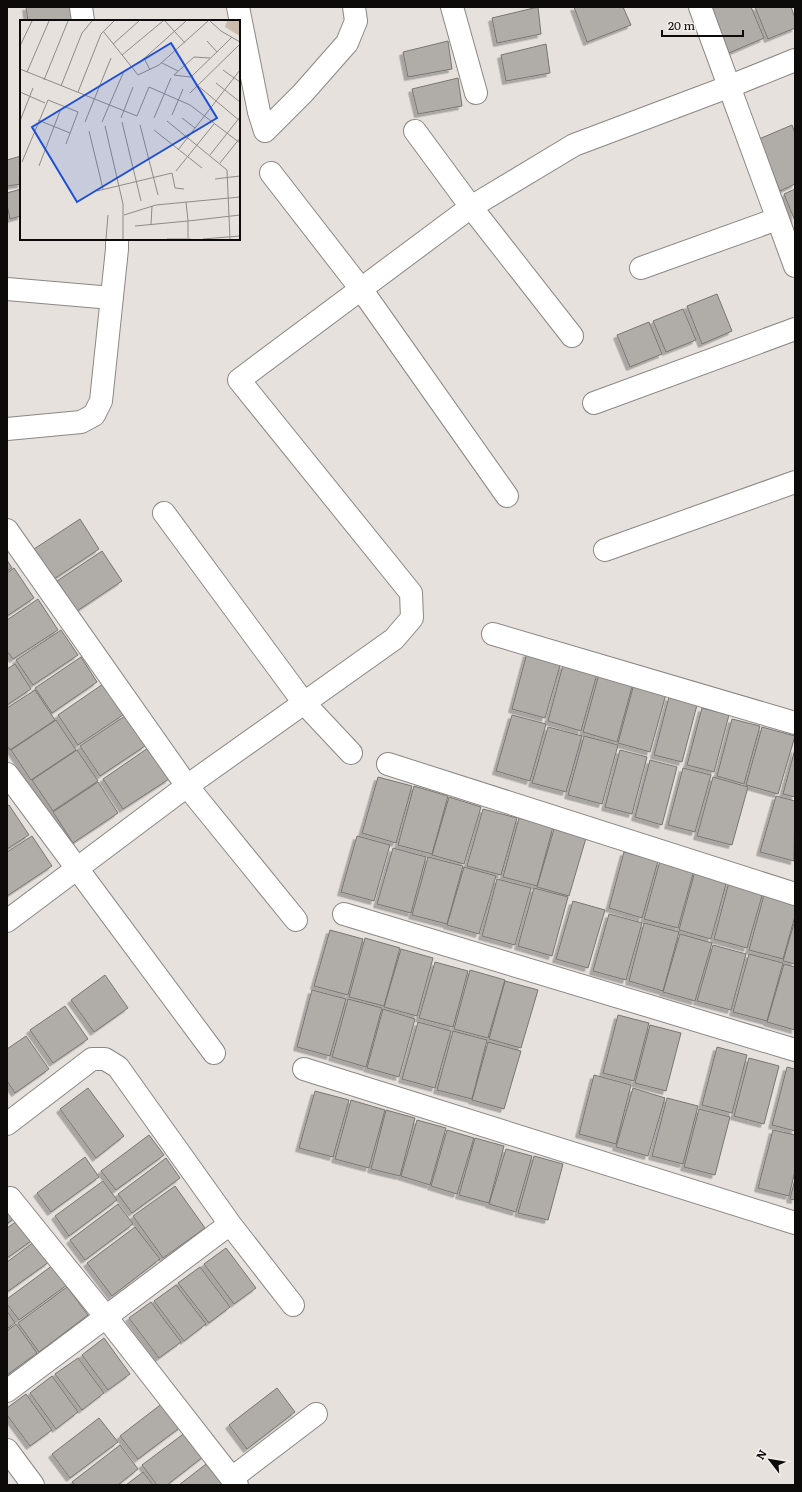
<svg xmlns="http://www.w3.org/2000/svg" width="802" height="1492" font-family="Literata,serif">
<defs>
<filter id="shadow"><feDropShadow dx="-3.5" dy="3.5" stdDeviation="0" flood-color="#0004"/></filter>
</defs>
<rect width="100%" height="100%" fill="#e6e1dd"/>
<path fill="#b0aca8" stroke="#797672" filter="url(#shadow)" d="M26 7H72L74 21H28Z
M538 7 541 34 497 43 492 18Z
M574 7H623L631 25 587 42Z
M711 7H751L764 38 729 53Z
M755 7H791L795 18V28L768 39Z
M448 41 452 69 408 77 403 52Z
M546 44 550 73 506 81 501 55Z
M458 78 462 106 418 114 412 89Z
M792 125 795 133V184L780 191 759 139Z
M21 156V184L7 186V160Z
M21 189V216L10 219 7 205V193Z
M795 189V221L784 194Z
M717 294 732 331 702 344 687 306Z
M683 309 696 340 666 352 653 321Z
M649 322 662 354 630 367 617 335Z
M80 519 99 549 54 579 34 549Z
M102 551 122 581 77 611 57 581Z
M7 560 12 568 7 571Z
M14 568 34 598 7 616V573Z
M38 599 58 630 13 659 7 651V620Z
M61 630 78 655 33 685 16 660Z
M527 653 561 662 545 718 512 709Z
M81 657 97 682 52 713 35 688Z
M15 664 31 689 7 705V669Z
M563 665 597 674 581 731 548 721Z
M599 674 633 683 617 742 583 732Z
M103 684 123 715 78 745 58 715Z
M634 684 666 694 650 752 618 743Z
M35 690 55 720 10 750 7 746V708Z
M669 697 697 705 682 762 654 755Z
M702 708 729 715 714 772 687 765Z
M512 715 546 724 530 781 496 771Z
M125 716 145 746 100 776 80 746Z
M732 719 760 726 744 784 717 776Z
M56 720 76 750 31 780 11 750Z
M548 727 582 736 566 792 532 783Z
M762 727 795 736 778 794 746 785Z
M584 736 618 745 602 804 568 795Z
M148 748 169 779 123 809 103 779Z
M795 749V797L783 794Z
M77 750 98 781 53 811 32 780Z
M620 750 647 757 632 814 605 807Z
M650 760 677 767 662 825 635 817Z
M683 768 711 775 695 832 668 825Z
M378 777 412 786 396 843 362 833Z
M713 777 748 787 732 845 697 836Z
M98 782 118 813 73 843 53 812Z
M414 786 448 796 432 854 398 845Z
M776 796 795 801 794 861 760 852Z
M449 797 481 807 464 864 432 855Z
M9 805 29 835 7 849V806Z
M483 809 517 818 501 875 467 866Z
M519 818 553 827 537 886 503 877Z
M554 829 586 838 569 896 537 887Z
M32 836 52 866 7 896V852Z
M357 836 390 845 374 901 341 892Z
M393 848 426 857 411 913 377 904Z
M624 852 658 861 642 918 609 908Z
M428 857 463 866 447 924 412 915Z
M660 861 694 870 678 928 644 919Z
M464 867 496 876 479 934 447 925Z
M695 871 727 880 711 939 679 930Z
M497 879 531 888 515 945 482 936Z
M729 882 763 892 747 948 714 939Z
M534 888 568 897 552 956 518 946Z
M765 891 795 900V916L783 959 749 950Z
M573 901 605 910 588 968 556 959Z
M609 914 642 923 626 980 593 971Z
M795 920V964L783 961Z
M644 923 679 932 663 991 629 981Z
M330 930 363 939 348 995 314 986Z
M680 934 712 943 695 1001 663 992Z
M365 938 400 948 384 1006 349 997Z
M713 945 746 954 731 1010 697 1001Z
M401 949 433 958 417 1016 384 1007Z
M749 954 783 963 767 1021 733 1012Z
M435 962 468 971 453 1027 419 1018Z
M784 964 795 967V1030L767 1022Z
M470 970 505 980 488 1038 454 1029Z
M105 975 128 1008 94 1032 71 1000Z
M505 981 538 990 521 1048 489 1039Z
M312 990 346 999 330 1056 297 1047Z
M348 999 382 1008 366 1067 332 1057Z
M65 1006 88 1039 53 1063 30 1030Z
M383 1009 415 1019 399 1077 367 1068Z
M618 1015 649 1023 634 1081 603 1073Z
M418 1022 451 1031 435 1088 402 1079Z
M650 1025 681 1033 666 1091 635 1083Z
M453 1031 487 1040 472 1099 437 1090Z
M26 1036 49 1069 15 1093 7 1081V1049Z
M488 1042 521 1051 504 1109 472 1100Z
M717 1047 747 1055 732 1113 702 1105Z
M749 1058 779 1066 764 1124 734 1116Z
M787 1067 795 1069V1131L772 1125Z
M594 1075 631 1085 616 1144 579 1134Z
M88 1088 124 1136 96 1158 60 1109Z
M633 1088 665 1098 648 1156 616 1147Z
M315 1091 349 1100 333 1157 299 1148Z
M667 1098 698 1106 683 1164 652 1156Z
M351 1100 385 1110 369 1168 335 1159Z
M699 1109 730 1117 715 1175 684 1167Z
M386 1110 415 1118 400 1176 371 1169Z
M417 1120 446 1128 430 1185 401 1176Z
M447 1130 474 1138 457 1194 431 1186Z
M773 1130 795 1135V1171L789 1196 758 1188Z
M149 1135 164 1155 116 1190 101 1171Z
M475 1138 504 1146 489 1203 459 1195Z
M506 1149 532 1156 516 1212 489 1204Z
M534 1156 563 1164 548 1220 518 1213Z
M85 1157 99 1177 51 1212 37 1193Z
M166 1158 180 1178 132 1213 118 1194Z
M795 1179V1200L790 1199Z
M103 1181 117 1200 69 1236 55 1216Z
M175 1186 205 1228 163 1258 133 1216Z
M7 1203 17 1216 7 1224Z
M118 1204 133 1224 85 1260 70 1240Z
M20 1219 34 1239 7 1258V1228Z
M135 1227 160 1259 112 1296 87 1263Z
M34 1242 49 1262 7 1292V1262Z
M226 1248 256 1288 234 1304 204 1264Z
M53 1265 67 1285 19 1320 7 1304V1299Z
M200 1267 230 1307 209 1323 178 1283Z
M176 1285 206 1324 184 1341 154 1301Z
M67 1287 88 1315 39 1352 18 1323Z
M151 1302 181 1342 159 1358 129 1318Z
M7 1311 15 1323 7 1329Z
M16 1324 37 1353 7 1375V1331Z
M104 1338 130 1374 108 1390 82 1355Z
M78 1358 104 1393 82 1410 55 1374Z
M52 1376 78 1412 56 1429 30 1393Z
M277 1388 295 1412 247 1449 229 1425Z
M26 1394 52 1430 30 1446 7 1415V1408Z
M168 1399 186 1423 138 1459 120 1436Z
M99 1418 118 1442 70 1478 52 1454Z
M190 1429 208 1453 167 1485H157L142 1465Z
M120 1445 138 1469 118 1485H75L72 1482Z
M210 1461 228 1485H179Z
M143 1472 153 1485H126Z"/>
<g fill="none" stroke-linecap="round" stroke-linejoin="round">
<defs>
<path id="minor" d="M81 7 83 21
M238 7 259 112 265 131 303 93 347 43 356 21 354 7
M452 7 476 93
M700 7 795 266
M415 131 471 207 572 336
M271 173 361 289 507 496
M641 268 777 219
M7 289 112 298
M594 403 795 329
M7 429 81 422 94 415 101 401 117 249V239
M164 513 304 703 351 753
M7 530 187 786 296 920
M605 550 795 482
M493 634 795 723
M388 764 795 894
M7 774 214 1053
M344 914 795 1050
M7 921 187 786 394 639 412 618 411 593 239 380 471 207 574 145 728 87 795 60
M304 1069 795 1223
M7 1124 92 1059H105L118 1067 230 1224 293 1305
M10 1198 106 1317 237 1485
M7 1391 230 1224
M7 1450 33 1485
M232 1478 316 1414"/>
</defs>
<use href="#minor" stroke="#8b8784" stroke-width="24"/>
<use href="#minor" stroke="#fff" stroke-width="22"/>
</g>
<g transform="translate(20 20)">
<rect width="220" height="220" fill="#e6e1dd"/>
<path d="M207 1H220V16L205 7Z" fill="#cbbbac"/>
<path fill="none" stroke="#8f8b89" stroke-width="1" d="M145 1 165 23M190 1 201 11 220 22M83 11 118 55 139 45 188 1M187 21 197 32M93 24 119 1M0 26 12 1M102 35 143 1M124 38 130 50M190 38 174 37 154 55 170 57 172 56 202 27 212 17M119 43 166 1M142 43 158 51M0 49 117 96 129 67 170 85 220 123M203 50 220 62M7 52 29 1M24 60 48 1M196 63 220 82M177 65 220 101M41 66 62 13 72 1M0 72 25 83M58 72 81 14 94 1M170 73 220 24M152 95 163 69M101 98 113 67M134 98 151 58M162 98 175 108M18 100 50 113M0 101 13 68M147 101 207 150 210 219M65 102 91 38M82 102 104 51M102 102 121 181M120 105 138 175M85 106 103 184V219M134 110 182 148M69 111 83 169M158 130 220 50M190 135 220 97M2 142 28 80 58 92 46 124M200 143 220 118M19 146 40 91M156 151 194 104M195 159 220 156M77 171 152 153 155 168 164 169M166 182 168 201 220 195M104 195 136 185 220 177M131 205 132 186M115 206 168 201V218M86 219 88 195M147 219H171M183 219 220 216"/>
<path fill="#1d4ed8" fill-opacity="0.15" stroke="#1d4ed8" stroke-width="2" d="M151 23 197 98 57 182 12 107Z"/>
<rect width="220" height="220" fill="none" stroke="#0d0b0a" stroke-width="2"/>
</g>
<rect width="802" height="1492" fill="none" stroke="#0d0b0a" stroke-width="16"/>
<g transform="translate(770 1460) rotate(301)" stroke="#f3eeeb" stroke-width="3" paint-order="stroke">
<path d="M0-3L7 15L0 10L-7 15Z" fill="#0d0b0a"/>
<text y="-6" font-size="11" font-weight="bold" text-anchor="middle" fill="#0d0b0a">N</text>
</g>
<path d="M662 30v6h81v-6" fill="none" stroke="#0d0b0a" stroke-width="2"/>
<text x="668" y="30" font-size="12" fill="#0d0b0a" stroke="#f3eeeb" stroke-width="3" paint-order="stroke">20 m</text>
</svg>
